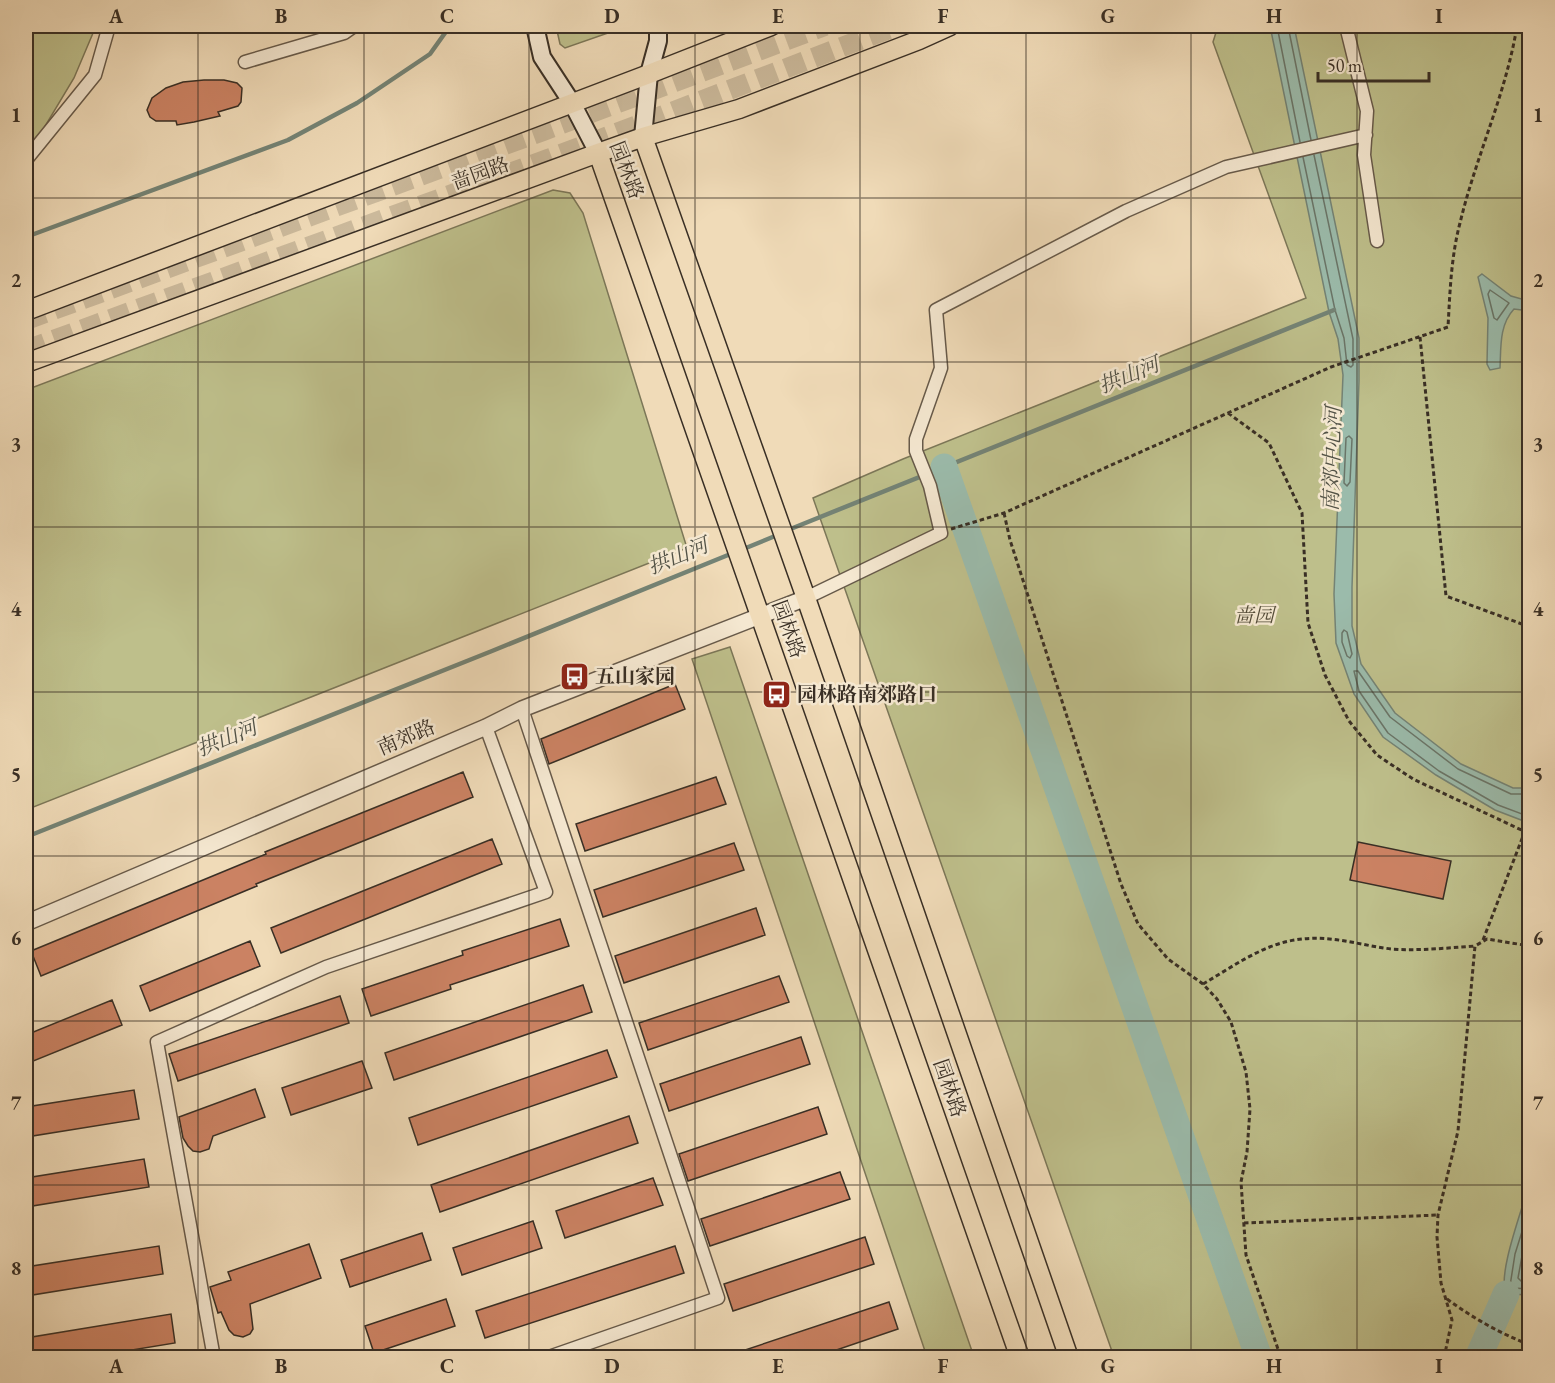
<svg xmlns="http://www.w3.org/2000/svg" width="1555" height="1383" font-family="'EB Garamond','Noto Serif SC',serif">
<rect width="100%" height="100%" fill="#f0dbb8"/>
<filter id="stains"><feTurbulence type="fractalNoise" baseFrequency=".00333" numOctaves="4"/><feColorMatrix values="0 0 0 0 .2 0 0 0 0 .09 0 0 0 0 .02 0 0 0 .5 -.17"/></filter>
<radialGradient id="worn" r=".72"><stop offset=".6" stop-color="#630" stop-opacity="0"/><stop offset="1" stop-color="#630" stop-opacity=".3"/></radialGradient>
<path fill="#bebf8b" stroke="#7c7758" stroke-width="1.5" d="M26 26H96L74 78 26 158Z
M556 26H628L565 48 560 44Z
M1218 26H1529V1357H1114L813 498 903 459 1306 298 1213 42Z
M553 190 570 193 583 213 687 548 26 810V390Z
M730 647 974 1357H927L692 659Z"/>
<path fill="#9bbbab" stroke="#748375" stroke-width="1.5" d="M1270 26H1294L1359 338V381L1352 587V626L1361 664 1395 713 1461 764 1513 788H1529V823L1495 810 1436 775 1383 737 1354 694 1336 643 1334 594 1343 375 1338 339 1329 312Z
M1482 274 1511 296 1529 301V311L1514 309C1499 325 1501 348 1500 368L1490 370 1487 364 1488 318 1478 277Z
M1529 1184V1295L1506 1294C1497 1274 1523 1208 1529 1184Z"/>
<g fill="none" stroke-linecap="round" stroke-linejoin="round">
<path stroke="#6a7568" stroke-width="1.5" d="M1277 26 1300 142
M1288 26 1311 140
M1303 157 1335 310 1344 338 1347 365 1351 367 1353 365V339L1314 155
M1490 290 1509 303 1497 320 1494 318 1488 294Z
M1349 436 1352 439 1350 482 1347 486 1344 483 1346 438Z
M1344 630 1347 632 1352 654 1350 658 1347 656 1342 642V633Z
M1530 794H1511L1458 769 1390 717 1358 671H1354L1359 691 1388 733 1439 771 1498 805 1530 817
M1530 1206 1515 1254 1510 1286 1512 1288 1530 1289
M1530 1232 1522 1256 1518 1278 1521 1281 1530 1282"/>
<path stroke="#748375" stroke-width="4.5" d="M26 237 288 140 357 103 430 54 450 26
M788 530 1334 310
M741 550 780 534
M26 837 492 651 733 553"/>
<path stroke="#9bbbab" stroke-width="27" d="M944 467 1259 1358
M1478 1358 1506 1294"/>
</g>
<path fill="#cb8263" stroke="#392f25" stroke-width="1.5" d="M204 80H224L237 83 242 88 241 102 238 106 218 112 220 116 194 122 177 125 176 121H156L150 117 147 110 152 98 166 88 183 82Z
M675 684 685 709 549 764 541 739Z
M463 772 473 797 256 884 257 886 41 976 31 951 266 854 265 852Z
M716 777 726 804 585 851 576 824Z
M492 839 502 864 281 953 271 928Z
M1358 842 1451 861 1443 899 1350 880Z
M734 843 744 870 603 917 594 890Z
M756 908 765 935 624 983 615 956Z
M560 919 569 946 450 985 451 989 371 1016 362 989 463 955 462 951Z
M250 941 260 966 150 1011 140 986Z
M779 976 789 1002 648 1050 639 1023Z
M583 985 592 1012 394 1080 385 1053Z
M340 996 349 1023 178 1081 169 1054Z
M112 1000 122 1025 26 1064V1035Z
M801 1037 810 1064 669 1111 660 1084Z
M607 1050 617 1077 418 1145 409 1118Z
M362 1061 372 1088 291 1115 282 1088Z
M255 1089 265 1117 213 1136 209 1149 200 1152 193 1151 188 1146 183 1138 179 1117Z
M134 1090 139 1119 26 1137V1107Z
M818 1107 827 1134 688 1181 679 1154Z
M629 1116 638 1143 440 1212 431 1185Z
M144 1159 149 1187 26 1207V1178Z
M840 1172 850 1199 710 1246 701 1219Z
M653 1178 663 1205 565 1238 556 1211Z
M533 1221 542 1248 462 1275 453 1248Z
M422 1233 431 1260 350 1287 341 1260Z
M865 1237 874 1264 733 1311 724 1284Z
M309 1244 321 1278 250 1304 253 1329 250 1334 243 1337 234 1335 229 1330 221 1312 218 1313 210 1287 231 1280 228 1272Z
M159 1246 163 1274 26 1296V1267Z
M675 1246 684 1273 485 1338 476 1311Z
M446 1299 455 1326 374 1353 365 1326Z
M889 1302 898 1329 813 1358H731L730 1355Z
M171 1314 175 1343 83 1358H26V1338Z"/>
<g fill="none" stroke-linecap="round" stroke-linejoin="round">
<path stroke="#cbb99b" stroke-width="20" stroke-dasharray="20 10" stroke-linecap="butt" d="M26 320 543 131 825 26
M26 350 548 159 897 26"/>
<defs>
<path id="minor" d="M1346 26 1367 111 1364 155 1377 241
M245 62 344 33 354 26
M26 160 95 75 109 26
M806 598 941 533 930 486 916 451V439L941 368 936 310 1126 211 1226 167 1366 135
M522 709 718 1298 546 1358
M214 1358 157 1042 326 967 546 892 486 727"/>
<path id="tertiary" d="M26 923 486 727 522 709 806 598"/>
<path id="secondary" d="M535 26 542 57 572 103 598 153
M643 137 649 74 658 41V26"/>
<path id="primary" d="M643 137 806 598 1069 1358
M598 153 1020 1358
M26 311 649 74 771 26
M26 363 598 153 643 137 739 109 919 40 950 26"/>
</defs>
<use href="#minor" stroke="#675a4a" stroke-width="15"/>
<use href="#tertiary" stroke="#675a4a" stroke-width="18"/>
<use href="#secondary" stroke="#392f25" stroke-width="20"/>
<use href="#primary" stroke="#392f25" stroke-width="21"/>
<path stroke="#392f25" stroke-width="3" stroke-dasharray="4.5 3" stroke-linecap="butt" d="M1420 337 1446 596 1530 627
M1228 413 1269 443 1302 513 1308 623 1325 675 1349 721 1377 755 1413 779 1530 834
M1004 513 1010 540 1121 884 1138 924 1168 959 1203 984 1217 999 1231 1022 1246 1072 1250 1109 1247 1152 1241 1182 1246 1255 1281 1358
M951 529 1004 513 1331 367 1448 327C1450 292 1451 257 1460 223 1476 156 1506 94 1517 26
M1483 940 1530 818
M1203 984C1232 967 1262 945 1295 940 1328 934 1359 945 1391 949 1419 951 1447 948 1475 946
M1244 1223 1438 1215
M1447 1299C1473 1318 1499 1333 1530 1345
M1444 1358 1452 1320 1441 1283 1437 1237 1438 1215 1458 1131 1475 946 1487 939 1530 946"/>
<use href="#minor" stroke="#f5e8d1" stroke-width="12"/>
<use href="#tertiary" stroke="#f5e8d1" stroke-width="15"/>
<use href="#secondary" stroke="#f5e8d1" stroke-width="16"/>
<use href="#primary" stroke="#f0dbb8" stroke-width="18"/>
</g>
<path fill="none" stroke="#392f25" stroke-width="1.5" stroke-opacity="0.55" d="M198 26V1358M364 26V1358M529 26V1358M695 26V1358M860 26V1358M1026 26V1358M1191 26V1358M1357 26V1358M26 198H1530M26 362H1530M26 527H1530M26 692H1530M26 856H1530M26 1021H1530M26 1185H1530"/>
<defs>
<symbol id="bus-square" viewBox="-11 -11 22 22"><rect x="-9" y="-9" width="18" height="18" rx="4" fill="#8f2418" stroke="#f5e8d1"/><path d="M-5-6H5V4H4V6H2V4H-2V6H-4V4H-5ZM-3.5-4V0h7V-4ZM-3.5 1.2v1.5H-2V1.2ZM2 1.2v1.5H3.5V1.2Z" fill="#fff"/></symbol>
</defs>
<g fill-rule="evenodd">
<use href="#bus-square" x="558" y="660" width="33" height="33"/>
<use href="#bus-square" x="760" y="678" width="33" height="33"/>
</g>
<g text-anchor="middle" stroke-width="5" stroke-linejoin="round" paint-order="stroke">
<g font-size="20" fill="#392f25" stroke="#f5e8d1">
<text transform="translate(627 170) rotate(69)" y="7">园林路</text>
<text transform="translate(480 173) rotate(-20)" y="7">啬园路</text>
<text transform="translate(789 629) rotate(70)" y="7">园林路</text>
<text transform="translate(406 737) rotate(-23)" y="7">南郊路</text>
<text transform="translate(950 1088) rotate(71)" y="7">园林路</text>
</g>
<g font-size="20" font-style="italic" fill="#544c39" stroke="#f5e8d1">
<text x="1254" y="622">啬园</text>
</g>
<g font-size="20" font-weight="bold" fill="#392f25" stroke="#f5e8d1" text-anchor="start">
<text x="595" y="683">五山家园</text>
<text x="797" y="701">园林路南郊路口</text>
</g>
<g font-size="21" font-style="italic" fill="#525246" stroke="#f5e8d1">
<text transform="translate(1129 375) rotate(-22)" y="7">拱山河</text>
<text transform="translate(1332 459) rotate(-88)" y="7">南郊中心河</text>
<text transform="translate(678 556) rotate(-22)" y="7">拱山河</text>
<text transform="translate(227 738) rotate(-22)" y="7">拱山河</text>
</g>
</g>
<rect width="1555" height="1383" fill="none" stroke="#f0dbb8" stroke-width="66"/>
<path d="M1318 72v9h111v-9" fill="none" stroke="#392f25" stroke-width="3"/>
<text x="1327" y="72" font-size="18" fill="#392f25" stroke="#f5e8d1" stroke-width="4.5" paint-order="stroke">50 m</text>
<rect x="33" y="33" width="1489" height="1317" fill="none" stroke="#392f25" stroke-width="2"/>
<g font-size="20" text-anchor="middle" font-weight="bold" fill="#392f25">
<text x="116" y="23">A</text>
<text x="281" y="23">B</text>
<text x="447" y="23">C</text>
<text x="612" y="23">D</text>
<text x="778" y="23">E</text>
<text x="943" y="23">F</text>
<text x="1108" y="23">G</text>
<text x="1274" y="23">H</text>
<text x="1439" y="23">I</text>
<text x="16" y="122">1</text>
<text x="1538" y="122">1</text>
<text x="16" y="287">2</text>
<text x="1538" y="287">2</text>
<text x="16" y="451">3</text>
<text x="1538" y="451">3</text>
<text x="16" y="616">4</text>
<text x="1538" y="616">4</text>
<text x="16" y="781">5</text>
<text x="1538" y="781">5</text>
<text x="16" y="945">6</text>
<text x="1538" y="945">6</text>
<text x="16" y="1110">7</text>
<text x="1538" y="1110">7</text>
<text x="16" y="1275">8</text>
<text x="1538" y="1275">8</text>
<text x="116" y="1373">A</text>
<text x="281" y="1373">B</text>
<text x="447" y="1373">C</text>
<text x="612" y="1373">D</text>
<text x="778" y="1373">E</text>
<text x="943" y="1373">F</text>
<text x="1108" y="1373">G</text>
<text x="1274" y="1373">H</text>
<text x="1439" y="1373">I</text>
</g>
<rect width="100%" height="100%" filter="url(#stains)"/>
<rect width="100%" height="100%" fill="url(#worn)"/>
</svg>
